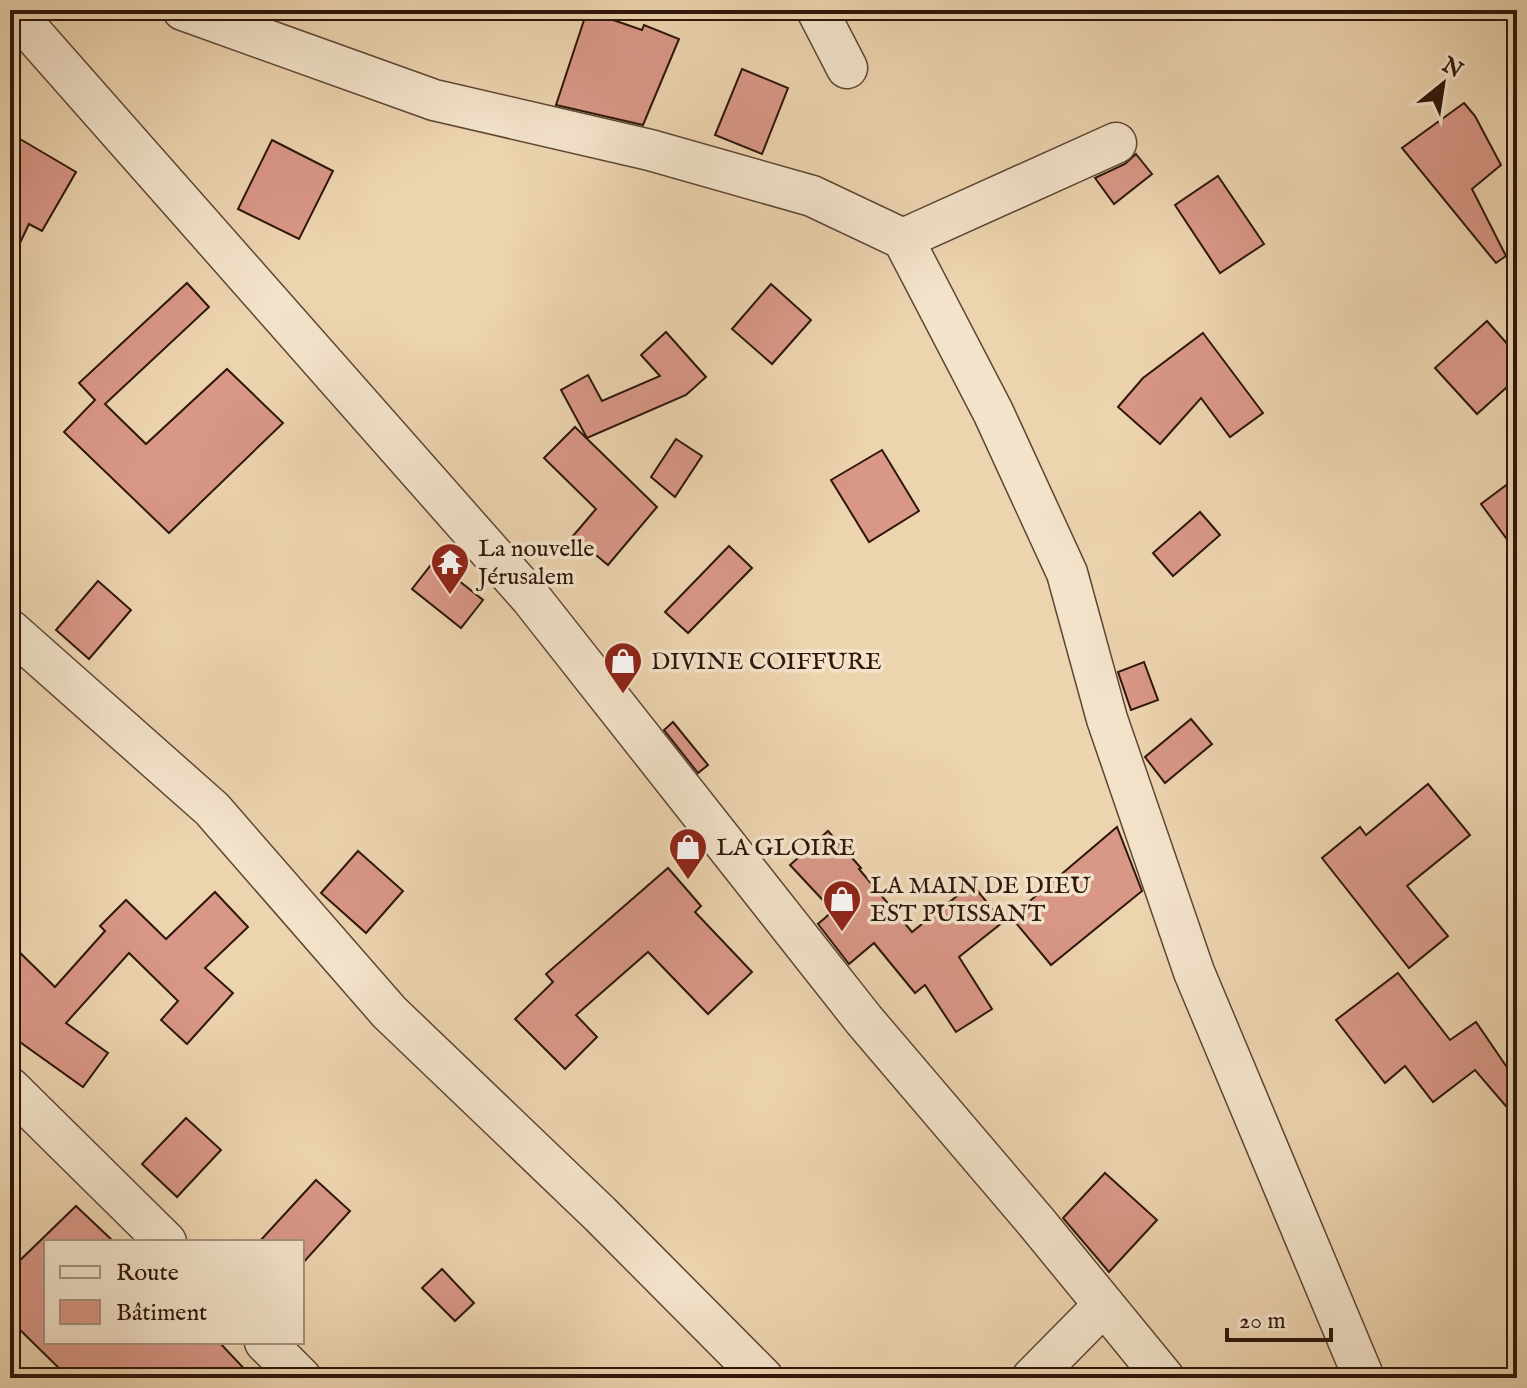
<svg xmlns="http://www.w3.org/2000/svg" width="1527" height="1388" font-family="'IM FELL English',serif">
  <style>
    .building { fill: #d99787; stroke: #2e160b; stroke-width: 2 }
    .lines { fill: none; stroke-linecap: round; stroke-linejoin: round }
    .minor-casing { stroke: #5e4634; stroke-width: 43 }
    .minor { stroke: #f3e3cb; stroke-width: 40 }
    .labels { text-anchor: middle; stroke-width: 7; stroke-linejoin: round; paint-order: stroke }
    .poi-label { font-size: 24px; fill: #2e160b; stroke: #f3e3cb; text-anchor: start }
  </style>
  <rect width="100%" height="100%" fill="#ecd4af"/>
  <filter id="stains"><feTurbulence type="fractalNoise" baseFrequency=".0025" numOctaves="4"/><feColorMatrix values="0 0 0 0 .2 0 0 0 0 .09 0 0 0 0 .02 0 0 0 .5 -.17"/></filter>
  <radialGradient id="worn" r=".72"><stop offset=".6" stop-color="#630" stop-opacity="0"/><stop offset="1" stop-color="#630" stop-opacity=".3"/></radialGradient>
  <g class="building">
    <path d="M587 11 642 30 644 25 679 39 643 125 556 105Z"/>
    <path d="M742 69 788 88 762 154 715 135Z"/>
    <path d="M1464 103 1475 116 1501 165 1472 189 1506 256 1496 263 1402 148Z"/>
    <path d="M20 139 76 172 42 231 29 224 10 264V156Z"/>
    <path d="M272 140 333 171 299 239 238 209Z"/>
    <path d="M1136 154 1152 174 1114 204 1095 178 1125 164Z"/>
    <path d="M1218 176 1264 244 1220 273 1175 205Z"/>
    <path d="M187 283 209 307 105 404 146 444 227 369 283 423 169 533 64 432 95 400 79 383Z"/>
    <path d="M771 284 811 320 772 364 732 329Z"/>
    <path d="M1487 321 1517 355V378L1477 414 1435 368Z"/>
    <path d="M666 332 706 377 686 395 587 438 561 390 588 375 602 401 660 376 641 355Z"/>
    <path d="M1203 333 1263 413 1230 437 1201 398 1160 444 1118 407 1143 378Z"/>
    <path d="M575 427 657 507 608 565 573 536 596 509 544 458Z"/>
    <path d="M676 439 702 456 675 497 651 477Z"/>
    <path d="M882 450 919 511 869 542 831 480Z"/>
    <path d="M1517 477V553L1481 504Z"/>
    <path d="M1200 512 1220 535 1173 576 1153 553Z"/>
    <path d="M729 546 752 568 688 633 665 612Z"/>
    <path d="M434 561 483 600 461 628 412 589Z"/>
    <path d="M98 581 131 610 89 659 56 630Z"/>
    <path d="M1144 662 1158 700 1131 710 1118 672Z"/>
    <path d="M1191 719 1212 744 1165 783 1145 757Z"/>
    <path d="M673 722 708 765 698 773 664 730Z"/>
    <path d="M1428 784 1470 835 1407 886 1448 936 1409 968 1322 858 1360 827 1366 835Z"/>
    <path d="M1117 827 1142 891 1051 965 1011 917Z"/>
    <path d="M828 831 861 868 859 869 912 932 972 884 1003 922 959 957 992 1009 956 1032 925 985 915 993 874 943 849 964 818 924 833 911 790 865Z"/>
    <path d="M358 851 403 891 366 933 321 893Z"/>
    <path d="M668 868 701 906 695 912 752 972 708 1014 648 952 576 1015 597 1037 565 1069 515 1019 553 982 546 974Z"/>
    <path d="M215 892 248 927 205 968 233 993 187 1044 161 1020 178 1001 129 953 66 1023 108 1053 83 1087 10 1035V943L55 987 105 931 100 926 126 900 166 939Z"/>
    <path d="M1398 973 1450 1040 1476 1022 1517 1082V1119L1475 1070 1433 1102 1405 1066 1385 1083 1336 1020Z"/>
    <path d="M186 1118 221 1150 177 1197 142 1164Z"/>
    <path d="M1105 1173 1157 1220 1109 1272 1063 1218Z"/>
    <path d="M316 1180 350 1211 302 1264V1242H259Z"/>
    <path d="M76 1206 114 1242H46V1342H219L253 1378H69L10 1320V1270Z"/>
    <path d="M442 1269 474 1303 455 1321 422 1288Z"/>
  </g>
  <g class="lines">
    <defs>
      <g id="minor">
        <path d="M12 10 531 598 864 1020 1037 1223 1164 1378"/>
        <path d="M183 10 434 100 650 150 812 196 903 239 993 412 1067 573 1107 719 1194 972 1364 1378"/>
        <path d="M817 10 847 68"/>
        <path d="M903 239 1116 143"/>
        <path d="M10 630 212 809 389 1012 600 1214 763 1378"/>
        <path d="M10 1088 166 1242"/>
        <path d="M265 1342 301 1378"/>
        <path d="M1032 1378 1104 1305"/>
      </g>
    </defs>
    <use href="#minor" class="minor-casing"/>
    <use href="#minor" class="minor"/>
  </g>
  <defs>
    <symbol id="temple-pin" viewBox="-11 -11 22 30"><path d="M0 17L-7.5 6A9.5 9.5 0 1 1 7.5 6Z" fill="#8f2418" stroke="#f3e3cb"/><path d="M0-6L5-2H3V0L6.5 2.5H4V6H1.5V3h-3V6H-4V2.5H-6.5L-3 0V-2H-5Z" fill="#fff"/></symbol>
    <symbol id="shop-pin" viewBox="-11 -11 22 30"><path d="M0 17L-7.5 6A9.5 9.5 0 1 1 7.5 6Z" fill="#8f2418" stroke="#f3e3cb"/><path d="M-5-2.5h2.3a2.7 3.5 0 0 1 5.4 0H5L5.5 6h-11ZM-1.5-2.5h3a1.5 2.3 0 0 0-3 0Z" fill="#fff"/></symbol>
  </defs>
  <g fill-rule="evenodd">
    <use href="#temple-pin" x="428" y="540" width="44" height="60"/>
    <use href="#shop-pin" x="601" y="639" width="44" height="60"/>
    <use href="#shop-pin" x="666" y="825" width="44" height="60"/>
    <use href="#shop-pin" x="820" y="877" width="44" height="60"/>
  </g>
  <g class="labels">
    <g class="poi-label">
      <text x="478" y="556">La nouvelle<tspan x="478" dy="28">Jérusalem</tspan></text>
      <text x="651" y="669">DIVINE COIFFURE</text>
      <text x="716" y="855">LA GLOIRE</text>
      <text x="870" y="893">LA MAIN DE DIEU<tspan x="870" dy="28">EST PUISSANT</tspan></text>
    </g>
  </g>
  <rect width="1527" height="1388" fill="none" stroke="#ecd4af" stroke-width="40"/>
  <rect x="12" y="12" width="1503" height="1364" fill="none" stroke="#2e160b" stroke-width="4"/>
  <rect x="20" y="20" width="1487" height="1348" fill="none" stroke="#2e160b" stroke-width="2"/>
  <rect x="44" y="1240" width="260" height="104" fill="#f3e3cb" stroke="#a4917e" stroke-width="2"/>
  <rect x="60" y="1266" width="40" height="12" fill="#f3e3cb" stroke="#a4917e" stroke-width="2"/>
  <text x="116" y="1280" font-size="24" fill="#2e160b">Route</text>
  <rect x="60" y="1300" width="40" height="24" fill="#d99787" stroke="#a4917e" stroke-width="2"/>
  <text x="116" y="1320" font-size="24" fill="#2e160b">Bâtiment</text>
  <g transform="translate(1443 84) rotate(30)" stroke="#f3e3cb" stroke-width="6" paint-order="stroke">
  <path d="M0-6L14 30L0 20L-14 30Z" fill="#2e160b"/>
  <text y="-12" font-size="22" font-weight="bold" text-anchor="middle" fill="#2e160b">N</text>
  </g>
  <path d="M1227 1328v12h104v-12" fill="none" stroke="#2e160b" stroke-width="4"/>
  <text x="1239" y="1328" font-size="24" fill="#2e160b" stroke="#f3e3cb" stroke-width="6" paint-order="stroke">20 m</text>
  <rect width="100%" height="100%" filter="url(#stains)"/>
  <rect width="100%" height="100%" fill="url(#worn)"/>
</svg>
